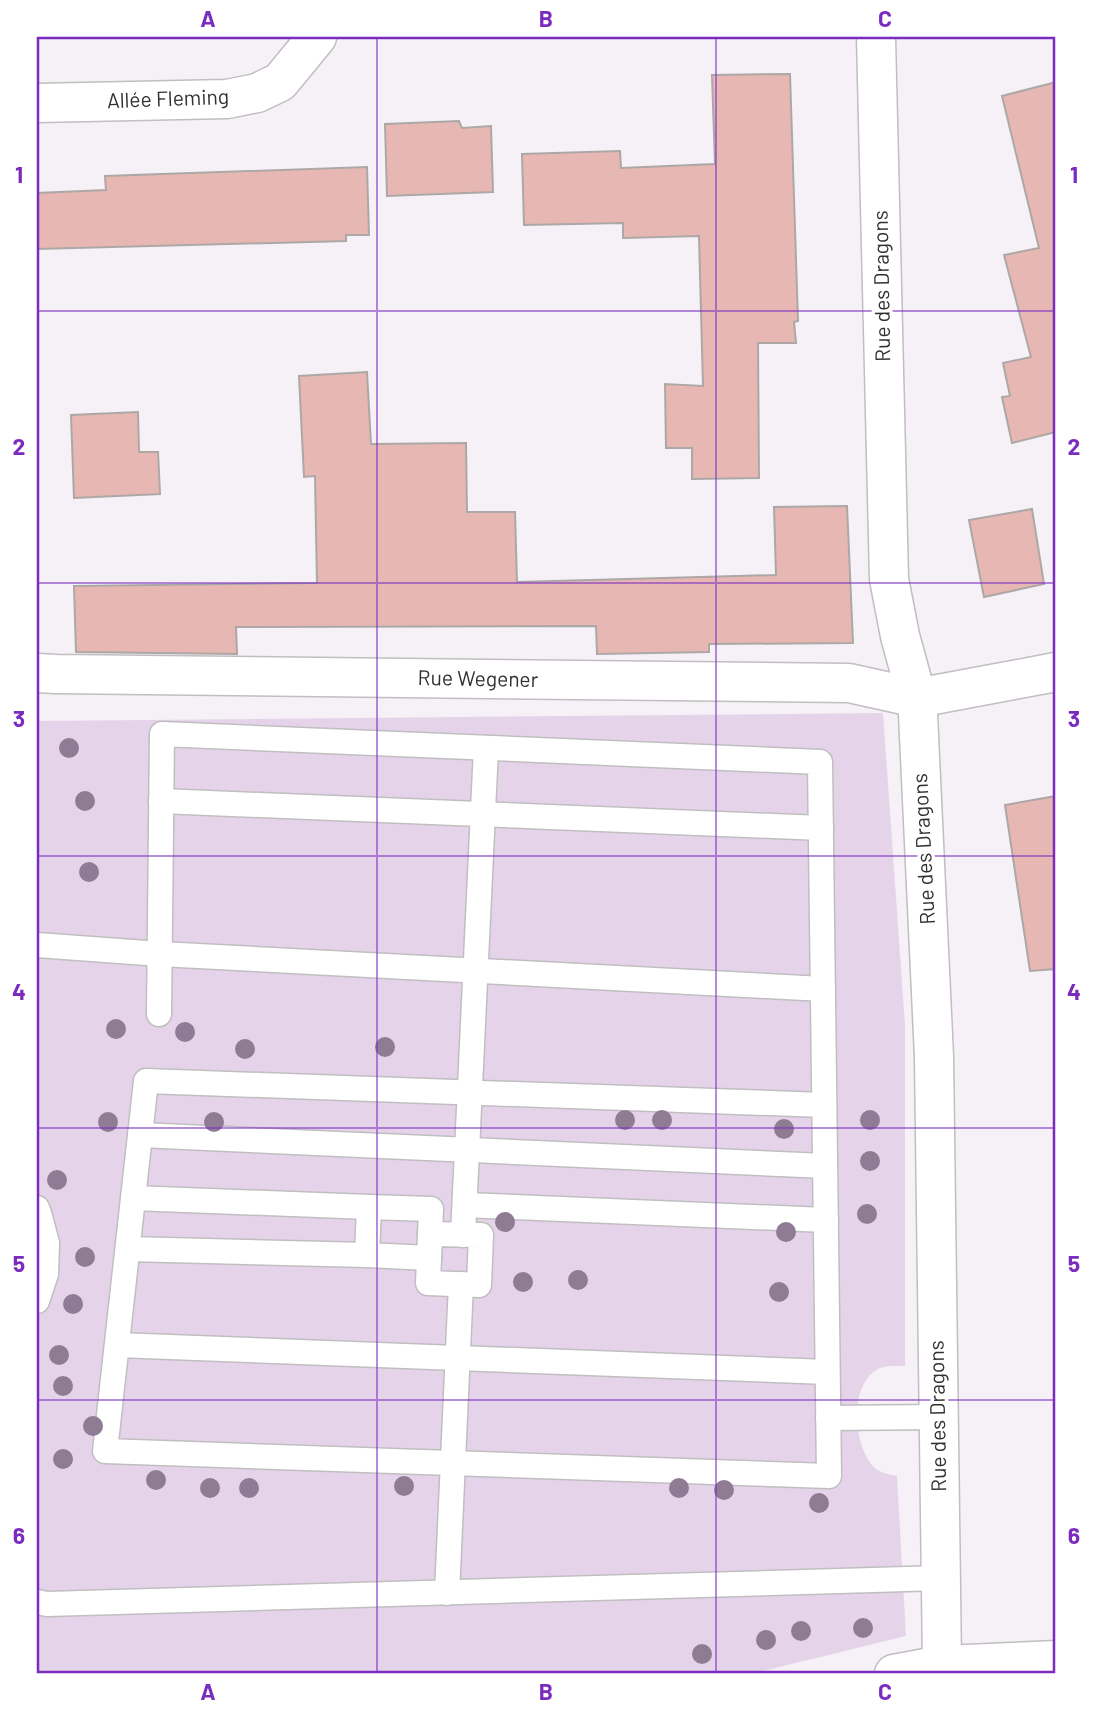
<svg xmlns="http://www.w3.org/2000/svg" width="1093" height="1711" font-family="Barlow,sans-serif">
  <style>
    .green { fill: #e5d4e9 }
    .building { fill: #e7b8b3; stroke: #ada7a6; stroke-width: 2 }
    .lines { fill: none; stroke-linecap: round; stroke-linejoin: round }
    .service-casing { stroke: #c1bec2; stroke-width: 27 }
    .minor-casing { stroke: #c1bec2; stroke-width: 41 }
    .tertiary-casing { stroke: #c1bec2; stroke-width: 41 }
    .service { stroke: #fff; stroke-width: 24 }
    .minor { stroke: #fff; stroke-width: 38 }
    .tertiary { stroke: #fff; stroke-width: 38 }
    .tree { fill: #907b95 }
    .grid { fill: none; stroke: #7b2cbf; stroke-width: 2; stroke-opacity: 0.55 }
    .labels { text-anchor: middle; stroke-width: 7; stroke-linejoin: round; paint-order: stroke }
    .street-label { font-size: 21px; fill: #323132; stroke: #fff }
    .neatline { fill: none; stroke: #7b2cbf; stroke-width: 2.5 }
    .grid-label { font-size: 23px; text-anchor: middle; font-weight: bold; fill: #7b2cbf }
  </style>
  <rect width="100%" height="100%" fill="#f5f1f6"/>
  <path class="green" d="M883 713 905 1025V1366C897 1366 885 1365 878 1369 849 1385 853 1443 872 1465 879 1473 887 1474 897 1476L906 1636 751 1674H37V721Z"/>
  <g class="building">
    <path d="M790 74 798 321 794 322 796 343H758L759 478 692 479V448H666L665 384 703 386 699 236 623 238V223L524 225 522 154 620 151 621 168 715 164 712 75Z"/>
    <path d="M1056 82V432L1012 443 1002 397 1010 396 1003 363 1031 357 1004 255 1039 248 1002 96Z"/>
    <path d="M459 121 462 128 491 126 493 192 387 196 385 124Z"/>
    <path d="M367 167 369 235H346V241L37 249V193L106 190 105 176Z"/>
    <path d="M367 372 371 444 466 443 467 512H515L517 582 776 575 774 507 847 506 853 643 709 644V652L597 654 596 626 236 627 237 654 76 652 74 586 317 583 315 476 304 477 299 376Z"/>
    <path d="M138 412 139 452H158L160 494 74 498 71 415Z"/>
    <path d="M1032 509 1044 584 984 597 969 520Z"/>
    <path d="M1056 796V969L1030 971 1005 805Z"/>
  </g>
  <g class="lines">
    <defs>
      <g id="service">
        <path d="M161 801 821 828"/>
        <path d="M37 945 160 954 823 989"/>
        <path d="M159 1014 162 734 820 762 829 1476 105 1451 146 1081 824 1105"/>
        <path d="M140 1135 825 1166"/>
        <path d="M133 1198 369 1207"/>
        <path d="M465 1205 826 1220"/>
        <path d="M37 1208 39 1213 47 1243 46 1274 37 1301"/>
        <path d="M430 1234 481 1235 479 1285 428 1283Z"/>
        <path d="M463 1235 486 748"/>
        <path d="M128 1249 367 1255"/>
        <path d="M429 1258 367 1255 369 1207 431 1209 430 1234"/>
        <path d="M117 1345 827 1372"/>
        <path d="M828 1418 938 1417"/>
        <path d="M447 1593 461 1284"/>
        <path d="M37 1602 47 1604 941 1578"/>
      </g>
      <g id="minor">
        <path d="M876 37 889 579 900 636 917 698 918 714 934 1057 942 1665"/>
        <path d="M37 103 227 99 257 93 280 82 317 37"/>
        <path d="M37 673 56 674 849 683 917 698 1056 672"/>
      </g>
      <path id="tertiary" d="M894 1674 942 1665 1056 1660"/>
    </defs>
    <use href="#service" class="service-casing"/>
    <use href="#minor" class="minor-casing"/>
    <use href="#tertiary" class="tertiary-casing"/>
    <use href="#service" class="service"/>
    <use href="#minor" class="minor"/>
    <use href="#tertiary" class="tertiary"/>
  </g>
  <g class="tree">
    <circle cx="69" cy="748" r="10"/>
    <circle cx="85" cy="801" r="10"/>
    <circle cx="89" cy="872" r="10"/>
    <circle cx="116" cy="1029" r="10"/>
    <circle cx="185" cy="1032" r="10"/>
    <circle cx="385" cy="1047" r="10"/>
    <circle cx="245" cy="1049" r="10"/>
    <circle cx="625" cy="1120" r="10"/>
    <circle cx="662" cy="1120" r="10"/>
    <circle cx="870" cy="1120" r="10"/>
    <circle cx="108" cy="1122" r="10"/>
    <circle cx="214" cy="1122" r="10"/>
    <circle cx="784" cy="1129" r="10"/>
    <circle cx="870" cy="1161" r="10"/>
    <circle cx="57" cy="1180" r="10"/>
    <circle cx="867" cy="1214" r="10"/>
    <circle cx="505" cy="1222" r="10"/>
    <circle cx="786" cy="1232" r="10"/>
    <circle cx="85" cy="1257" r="10"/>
    <circle cx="578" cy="1280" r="10"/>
    <circle cx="523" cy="1282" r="10"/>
    <circle cx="779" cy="1292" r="10"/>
    <circle cx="73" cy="1304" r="10"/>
    <circle cx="59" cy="1355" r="10"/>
    <circle cx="63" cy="1386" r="10"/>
    <circle cx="93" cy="1426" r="10"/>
    <circle cx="63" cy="1459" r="10"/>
    <circle cx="156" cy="1480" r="10"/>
    <circle cx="404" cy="1486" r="10"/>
    <circle cx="210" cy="1488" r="10"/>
    <circle cx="249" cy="1488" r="10"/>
    <circle cx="679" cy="1488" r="10"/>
    <circle cx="724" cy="1490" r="10"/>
    <circle cx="819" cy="1503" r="10"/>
    <circle cx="863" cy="1628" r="10"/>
    <circle cx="801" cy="1631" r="10"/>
    <circle cx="766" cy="1640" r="10"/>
    <circle cx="702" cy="1654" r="10"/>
  </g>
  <path class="grid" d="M377 37V1674M716 37V1674M37 311H1056M37 583H1056M37 856H1056M37 1128H1056M37 1400H1056"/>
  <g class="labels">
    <g class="street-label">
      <text transform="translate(168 99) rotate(-2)" y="7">Allée Fleming</text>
      <text transform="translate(882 286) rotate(-91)" y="7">Rue des Dragons</text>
      <text transform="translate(478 679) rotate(1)" y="7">Rue Wegener</text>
      <text transform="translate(924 849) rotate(-93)" y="7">Rue des Dragons</text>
      <text transform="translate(938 1416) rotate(-91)" y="7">Rue des Dragons</text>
    </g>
  </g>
  <rect width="1093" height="1711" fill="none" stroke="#ffffff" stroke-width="77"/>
  <rect x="38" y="38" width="1016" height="1634" class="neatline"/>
  <g class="grid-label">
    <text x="208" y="27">A</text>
    <text x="546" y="27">B</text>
    <text x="885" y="27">C</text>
    <text x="19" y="183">1</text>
    <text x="1074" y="183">1</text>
    <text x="19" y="455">2</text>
    <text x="1074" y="455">2</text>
    <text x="19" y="727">3</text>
    <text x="1074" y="727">3</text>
    <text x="19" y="1000">4</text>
    <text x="1074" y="1000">4</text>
    <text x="19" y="1272">5</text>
    <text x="1074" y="1272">5</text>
    <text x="19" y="1544">6</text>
    <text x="1074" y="1544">6</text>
    <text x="208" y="1700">A</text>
    <text x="546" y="1700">B</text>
    <text x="885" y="1700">C</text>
  </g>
</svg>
